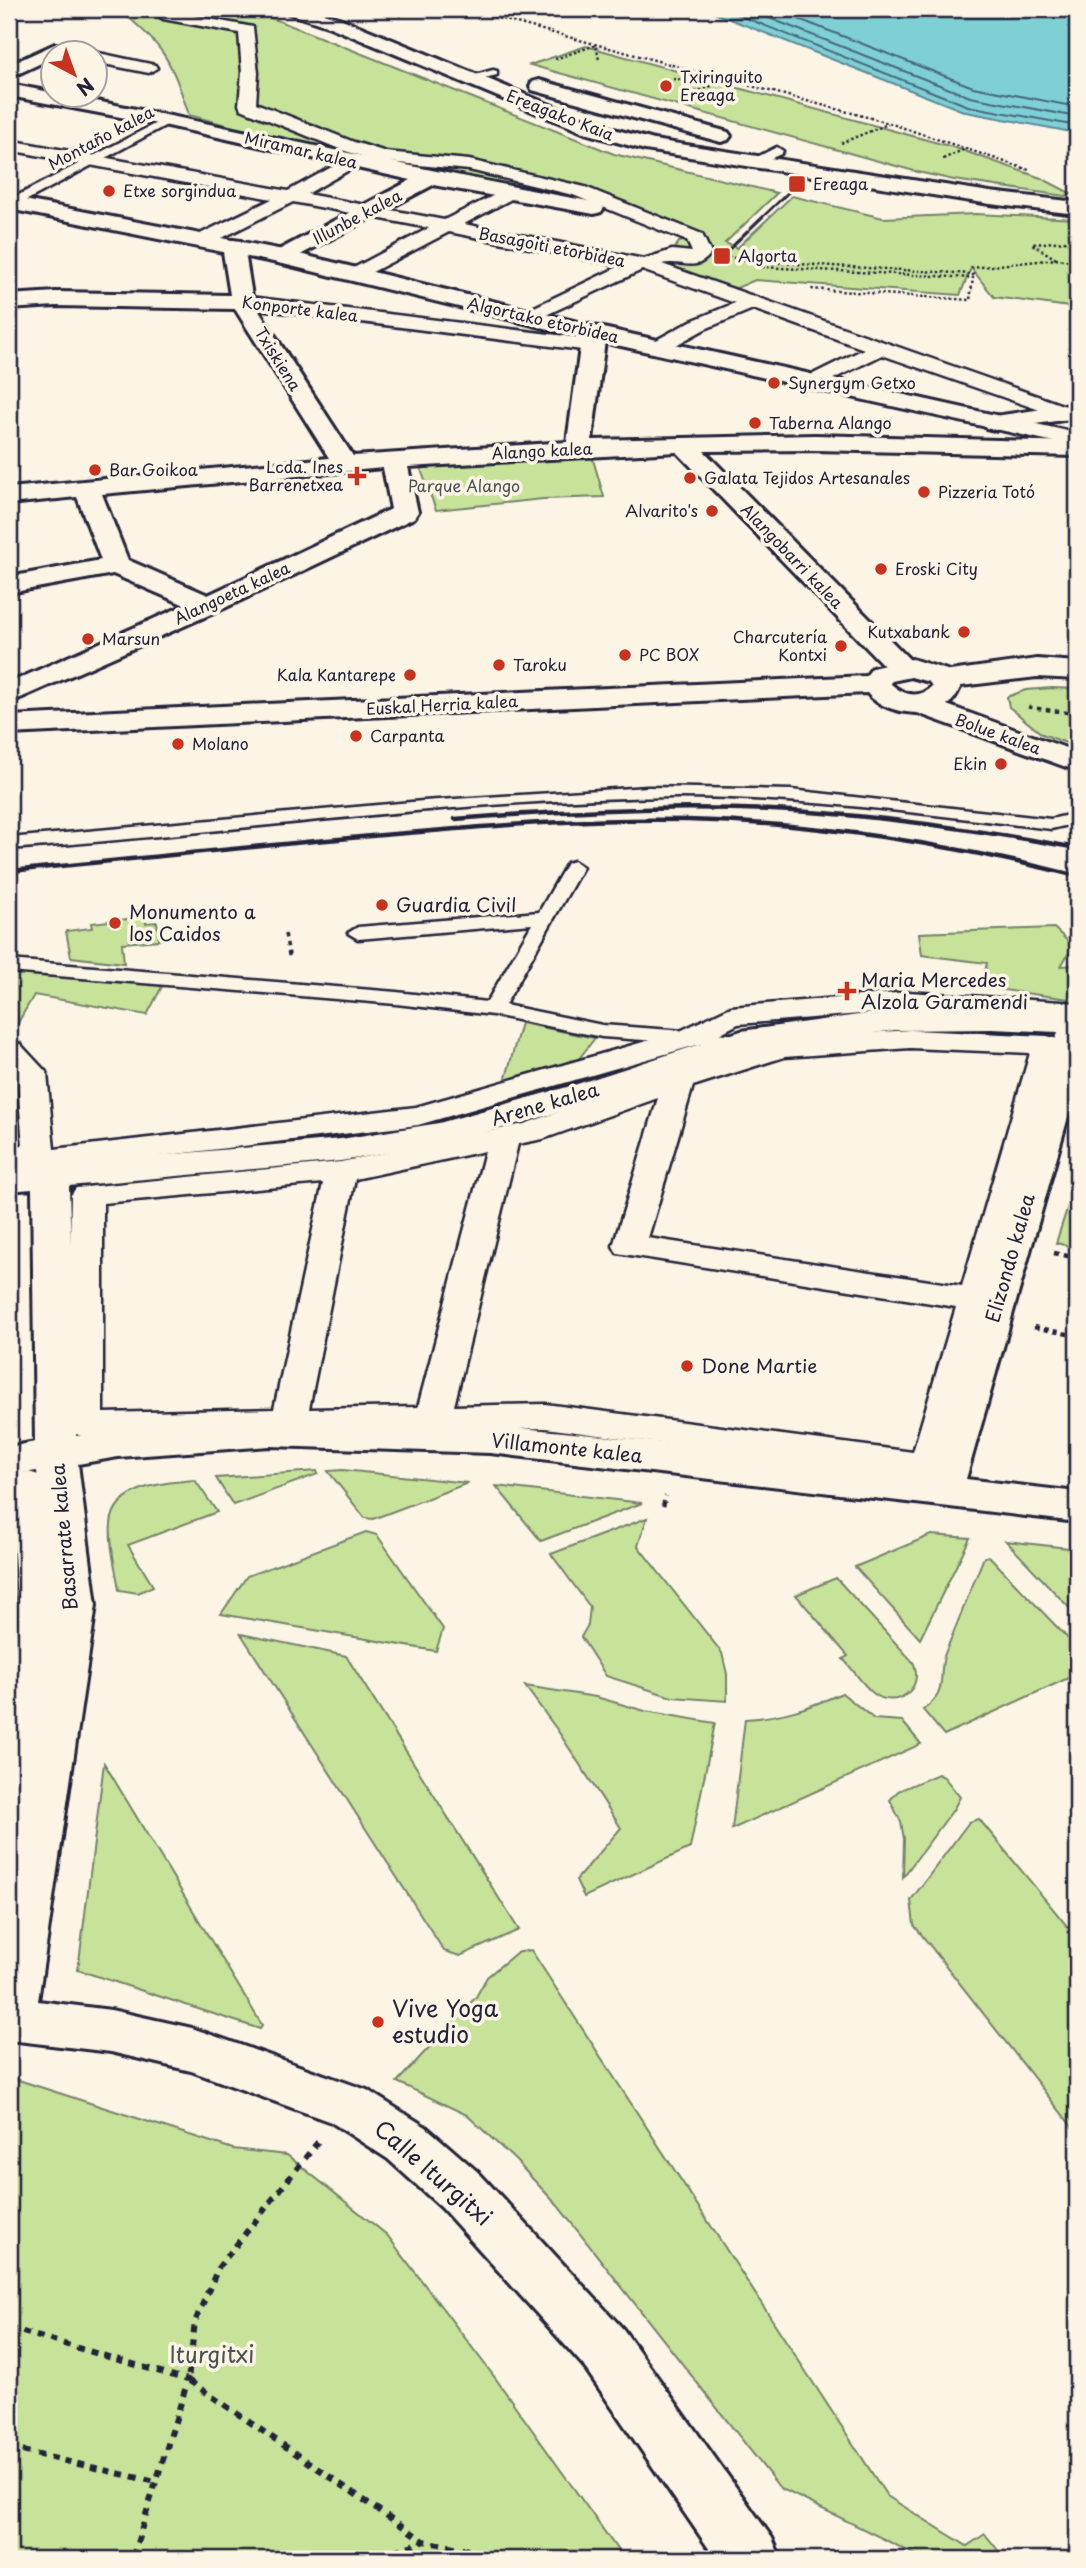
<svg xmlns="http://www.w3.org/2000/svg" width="1086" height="2568" font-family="'Playpen Sans',sans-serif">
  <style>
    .green { fill: #c7e39a; stroke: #74826a; stroke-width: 2 }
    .water { fill: #7fd0d5; stroke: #5a8a97; stroke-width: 2 }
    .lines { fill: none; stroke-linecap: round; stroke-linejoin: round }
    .shore { stroke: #476879; stroke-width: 2 }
    .service-casing { stroke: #22223b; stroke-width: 5 }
    .pedestrian-casing { stroke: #22223b; stroke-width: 5 }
    .minor-casing { stroke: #22223b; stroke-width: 6 }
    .tertiary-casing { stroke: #22223b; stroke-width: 6 }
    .path-far3 { stroke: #22223b; stroke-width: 2.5; stroke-dasharray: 2.5 2.5; stroke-linecap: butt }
    .path-far2 { stroke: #22223b; stroke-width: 3.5; stroke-dasharray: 4.5 4.5; stroke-linecap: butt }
    .path-far1 { stroke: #22223b; stroke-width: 4.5; stroke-dasharray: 5 5; stroke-linecap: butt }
    .path { stroke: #22223b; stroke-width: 6; stroke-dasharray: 7 7; stroke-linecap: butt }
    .service { fill: #fcf5e5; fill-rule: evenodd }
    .pedestrian { fill: #fcf5e5; fill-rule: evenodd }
    .minor { fill: #fcf5e5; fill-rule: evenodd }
    .tertiary { fill: #fcf5e5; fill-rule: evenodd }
    .rail-far1 { stroke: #22223b; stroke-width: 2.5 }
    .rail { stroke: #22223b; stroke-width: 4.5 }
    .poi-dot { fill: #c8321e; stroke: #fcf5e5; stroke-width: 2.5 }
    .labels { text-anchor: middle; stroke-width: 7; stroke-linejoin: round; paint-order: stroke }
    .far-poi-label { font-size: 16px; fill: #22223b; stroke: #fcf5e5; text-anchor: start }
    .far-street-label { font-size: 16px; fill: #22223b; stroke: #fcf5e5 }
    .far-park-label { font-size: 16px; fill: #4b5253; stroke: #fcf5e5 }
    .poi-label { font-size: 19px; fill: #22223b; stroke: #fcf5e5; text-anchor: start }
    .street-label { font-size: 19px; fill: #22223b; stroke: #fcf5e5 }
    .near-poi-label { font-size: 23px; fill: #22223b; stroke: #fcf5e5; text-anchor: start }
    .near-street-label { font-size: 23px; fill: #22223b; stroke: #fcf5e5 }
    .near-park-label { font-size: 23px; fill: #4b5253; stroke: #fcf5e5 }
  </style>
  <rect width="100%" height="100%" fill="#fcf5e5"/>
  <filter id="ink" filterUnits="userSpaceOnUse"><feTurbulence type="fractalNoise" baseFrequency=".0143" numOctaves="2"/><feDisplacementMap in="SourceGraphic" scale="14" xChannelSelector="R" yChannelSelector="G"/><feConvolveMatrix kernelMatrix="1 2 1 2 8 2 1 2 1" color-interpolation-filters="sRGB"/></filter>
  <g filter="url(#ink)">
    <g class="green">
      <path d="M118 9H249L614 154 777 193 725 243 737 248 792 196 883 218 976 214 1077 219V308L994 297 971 268 960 295 755 280 732 290 645 257 674 249 679 242 704 237 668 222 346 157 189 115C171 60 164 45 118 9Z"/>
      <path d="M586 46 956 148 1041 178 1072 194 1065 196 954 180 918 172 530 65Z"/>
      <path d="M592 456 604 497 543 499 436 510 420 467Z"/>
      <path d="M1052 688 1077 689V747L1042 734 1009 707 1007 697 1026 690Z"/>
      <path d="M145 917 146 923 157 922 159 940 122 943 124 963 71 957 66 931 92 928 91 923Z"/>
      <path d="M1054 928 1073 946 1061 966 1077 965V1000L981 987 987 963 922 955 919 933Z"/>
      <path d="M9 972 165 981 147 1015 34 995 12 1033 9 1029Z"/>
      <path d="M521 1023 595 1038 578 1060 504 1085Z"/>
      <path d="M1077 1178V1248L1056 1243Z"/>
      <path d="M343 1470 468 1483 373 1519 365 1518 328 1471Z"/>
      <path d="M317 1471 318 1474 233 1505 216 1478Z"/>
      <path d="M195 1480 217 1512 128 1545 153 1586 138 1593 119 1590C116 1569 109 1545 111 1524 114 1486 166 1482 195 1480Z"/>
      <path d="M496 1486 642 1503 541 1541Z"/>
      <path d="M9 1515 14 1528 20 1597 9 1599Z"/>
      <path d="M647 1518 638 1546 722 1653 727 1674V1701L672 1697 606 1676 581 1637 588 1625 590 1607 551 1554Z"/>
      <path d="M366 1532 377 1535 443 1629 436 1651 221 1614 247 1576Z"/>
      <path d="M931 1535 970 1538 920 1639 855 1567Z"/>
      <path d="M1006 1541 1077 1549V1616Z"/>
      <path d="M989 1556 1077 1648V1674L944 1735 923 1710C948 1692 938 1681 944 1656L984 1557Z"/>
      <path d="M836 1578 913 1662C926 1689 895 1711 873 1693 862 1684 853 1669 843 1659L848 1656 796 1595Z"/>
      <path d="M241 1634 346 1656 519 1930 460 1956 444 1951Z"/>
      <path d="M525 1686 596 1697 645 1711 715 1723 690 1848 584 1897 576 1880 621 1828 558 1731Z"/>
      <path d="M842 1693 874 1719 902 1721 921 1744 732 1829 745 1719C781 1717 809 1708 842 1693Z"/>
      <path d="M104 1763 262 2025 260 2029 78 1970Z"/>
      <path d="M938 1774 944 1777 960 1797 953 1810 903 1877 904 1839 901 1822 890 1800 898 1791Z"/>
      <path d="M979 1819 1077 1938V2133L914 1925 911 1900 969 1822Z"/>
      <path d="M531 1950 887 2496 967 2546 985 2534 1005 2559H924L780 2488 558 2206 516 2161 467 2115 397 2082 476 1997 487 1977 516 1953Z"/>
      <path d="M9 2077 233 2149 287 2155 387 2235 496 2379 624 2559H9Z"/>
    </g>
    <path class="water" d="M704 9H1077V133L966 112Z"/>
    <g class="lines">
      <g class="shore">
        <path d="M723 9 968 106 1077 126"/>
        <path d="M746 9 970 97 1077 117"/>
        <path d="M773 9 973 87 1077 107"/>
      </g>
      <defs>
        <g id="service">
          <path d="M493 70 497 71V75L467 82 461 79Z"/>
          <path d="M168 117 174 120 172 122 16 206H9V200Z"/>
          <path d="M777 147 783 151 781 154 753 166 747 162Z"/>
          <path d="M648 787 791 790 1051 819 1077 813V823L1051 829C927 814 803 797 678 797 454 799 231 833 9 849V838L423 801Z"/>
          <path d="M574 861 583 867 505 1005 602 1025 741 1035 748 1037 751 1041 748 1045 741 1047 602 1037 493 1015 396 1004 9 972V960L396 992 487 1002 532 924 358 939 348 933 358 927 539 912 567 863Z"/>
        </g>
        <g id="pedestrian">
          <path d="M149 9H167L172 12 253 27 258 73 256 103 354 142 386 152 469 160 585 187 702 234 711 253C696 274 683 259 662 264L1077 410V423L882 355 819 386H805L802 382 805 378 864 349 753 309 705 329 665 351H651L648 347 651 343 691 321 735 303 642 270 529 323 522 321 519 317 522 313 620 266 449 232 355 281 345 275 348 271 429 228 293 202 210 244H196L194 240 196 236 272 199 9 150V140L288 191 350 157 356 158 359 162 356 166 307 194 444 220 511 187 520 192 517 196 464 224 644 259 672 250 692 252 687 241 573 195 469 170 378 161 342 150 241 109 239 105 242 73 239 33 163 19Z"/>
          <path d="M93 52H94L155 65 157 68 149 73 94 62Z"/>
          <path d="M242 296 590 339 597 341 600 345 597 349 590 351 235 306 232 302 235 298Z"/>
          <path d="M908 992 1077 1003V1021L908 1010 738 1024 700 1044 418 1125 9 1174V1147L23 1145 17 1075 9 1067V1041L20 1044 47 1073 54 1149 416 1107 678 1032 731 1007Z"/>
          <path d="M910 1030 1047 1036 1058 1039 1062 1045 945 1466 940 1475 927 1478 545 1428 85 1437 73 1433 67 1425 71 1195 76 1188 341 1162 524 1124 668 1074 781 1039ZM910 1048 1030 1053 962 1286 648 1238 693 1086 784 1057ZM658 1098 613 1246 617 1253 956 1307 913 1452 545 1404 454 1406 518 1144 543 1139ZM485 1151 418 1407 309 1409 355 1179ZM323 1183 274 1409 103 1413V1203Z"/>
          <path d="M29 1472 42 1476 47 1485 56 1616 41 1776 30 1847 24 1859 9 1863V1703L18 1616 9 1474Z"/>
        </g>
        <g id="minor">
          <path d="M285 9H311L342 19 599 125 654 140 990 192 1077 202V214L990 204 645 150 585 133 330 27 288 13Z"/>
          <path d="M55 44 62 46V52H52V58L9 78V65Z"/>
          <path d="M539 80 728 132 731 136 728 140 721 142 532 90 530 86 532 82Z"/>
          <path d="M9 84C201 120 399 166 594 202L601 204 604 208 601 212 594 214 433 185 283 264 275 262 272 257 275 252 411 180 168 126 9 96Z"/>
          <path d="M233 240 241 241 244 246 253 302 353 456 567 442 582 333 586 328H602L606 333 592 440 815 435 1077 442V456L815 450 704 451 912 662 916 668 912 674 902 677 892 674 677 452 408 467 418 512 414 518 218 611 9 703V683L185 605 113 574 9 593V577L101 560 77 497 9 504V488L329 458 235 309 56 306 9 309V295L56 292 230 295 222 246 225 241ZM383 468 391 509 208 595 128 560 102 494Z"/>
          <path d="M1077 404V418L995 430 986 428 983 423 986 418 995 416Z"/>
          <path d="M919 695 1077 752V771L909 710 904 704 909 698Z"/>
          <path d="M992 1009 1077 1013V1085L966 1479 1077 1492V1522L490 1453 270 1446 118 1457 78 1464 96 1605 38 2001 111 2010 192 2028 367 2090 426 2127 480 2174 623 2329 772 2538 781 2559H716L583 2365 442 2208 388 2159 331 2122 191 2071 111 2052 9 2040V1872L52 1605 37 1471 9 1475V1447L35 1442 32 1189 9 1191V1169L341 1139 439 1123 574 1085 741 1031 895 1010ZM992 1029 1058 1032 926 1475C650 1443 352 1391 76 1436L69 1186 341 1161 455 1141 600 1101 747 1050 895 1030Z"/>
        </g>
        <g id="tertiary">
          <path d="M9 197 283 250 594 326 1077 433V447L594 340 283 264 9 209Z"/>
          <path d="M912 659 950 671 1037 659 1077 662V679L1037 677 961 686C958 691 956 697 952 701 932 721 884 714 867 693L9 734V716L866 676 872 668ZM911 677 929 682 932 686C919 700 903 695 890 683L892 681Z"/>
        </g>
      </defs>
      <use href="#service" class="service-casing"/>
      <use href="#pedestrian" class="pedestrian-casing"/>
      <use href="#minor" class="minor-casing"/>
      <use href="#tertiary" class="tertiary-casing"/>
      <g class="path-far3">
        <path d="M464 9 889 123 1029 170"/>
        <path d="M399 16 421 9"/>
        <path d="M555 59 596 45 599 60"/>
        <path d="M673 79 718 82"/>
        <path d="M686 96 724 81"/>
        <path d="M841 143 888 124"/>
        <path d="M943 159 967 148"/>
        <path d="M728 257 763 263"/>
        <path d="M1056 259 1032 244 1077 240"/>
        <path d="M763 262 973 274V278"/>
        <path d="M762 267 973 278 970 300 810 289"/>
        <path d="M971 268 1057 259 1077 262"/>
      </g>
      <g class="path-far2">
        <path d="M1028 707 1077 714"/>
        <path d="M285 934 290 960"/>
      </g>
      <g class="path-far1">
        <path d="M1054 1253 1077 1258"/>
        <path d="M1034 1327 1077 1336"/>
        <path d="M663 1506 666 1496"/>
      </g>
      <g class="path">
        <path d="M318 2142 218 2268 195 2322 188 2380 424 2541 515 2559"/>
        <path d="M9 2328 188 2380 132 2559"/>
        <path d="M9 2448 156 2482"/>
        <path d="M368 2559 423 2542"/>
      </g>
      <use href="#service" class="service"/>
      <use href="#pedestrian" class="pedestrian"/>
      <use href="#minor" class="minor"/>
      <use href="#tertiary" class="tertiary"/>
      <path class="rail-far1" d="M722 256 797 184"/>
      <g class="rail">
        <path d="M455 819C585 809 716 803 846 815 924 822 1000 834 1077 848"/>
        <path d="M9 871C142 858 274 844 407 833 500 825 594 818 687 820 820 823 949 844 1077 876"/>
      </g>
    </g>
  </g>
  <g class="poi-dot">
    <circle cx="666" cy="86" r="7"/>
    <rect x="788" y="175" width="18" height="18" rx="3.5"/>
    <circle cx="109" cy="191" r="7"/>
    <rect x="713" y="247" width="18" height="18" rx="3.5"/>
    <circle cx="774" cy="383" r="7"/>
    <circle cx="755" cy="423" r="7"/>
    <circle cx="95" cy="470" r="7"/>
    <path d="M353.5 465.5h7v7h7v7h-7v7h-7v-7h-7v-7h7z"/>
    <circle cx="690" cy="478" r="7"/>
    <circle cx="924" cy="492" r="7"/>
    <circle cx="712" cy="511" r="7"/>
    <circle cx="881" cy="569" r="7"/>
    <circle cx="964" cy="632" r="7"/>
    <circle cx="88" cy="639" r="7"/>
    <circle cx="841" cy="646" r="7"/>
    <circle cx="625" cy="655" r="7"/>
    <circle cx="499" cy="665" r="7"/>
    <circle cx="410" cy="675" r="7"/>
    <circle cx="356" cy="736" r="7"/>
    <circle cx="178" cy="744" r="7"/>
    <circle cx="1001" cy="764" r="7"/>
    <circle cx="382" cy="905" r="7"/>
    <circle cx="115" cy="923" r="7"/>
    <path d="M843.5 980.5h7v7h7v7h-7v7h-7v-7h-7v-7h7z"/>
    <circle cx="687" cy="1366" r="7"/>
    <circle cx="378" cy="2022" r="7"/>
  </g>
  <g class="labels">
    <g class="far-poi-label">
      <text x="680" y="83">Txiringuito<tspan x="680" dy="18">Ereaga</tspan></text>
      <text x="813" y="190">Ereaga</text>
      <text x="123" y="197">Etxe sorgindua</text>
      <text x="738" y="262">Algorta</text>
      <text x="788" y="389">Synergym Getxo</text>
      <text x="769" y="429">Taberna Alango</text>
      <text x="343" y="473" text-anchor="end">Lcda. Ines<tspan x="343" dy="18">Barrenetxea</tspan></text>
      <text x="109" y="476">Bar Goikoa</text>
      <text x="704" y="484">Galata Tejidos Artesanales</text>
      <text x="938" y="498">Pizzeria Totó</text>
      <text x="698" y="517" text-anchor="end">Alvarito's</text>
      <text x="895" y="575">Eroski City</text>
      <text x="950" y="638" text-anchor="end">Kutxabank</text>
      <text x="827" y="643" text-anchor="end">Charcutería<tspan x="827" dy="18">Kontxi</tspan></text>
      <text x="102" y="645">Marsun</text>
      <text x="639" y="661">PC BOX</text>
      <text x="513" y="671">Taroku</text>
      <text x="396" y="681" text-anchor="end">Kala Kantarepe</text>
      <text x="370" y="742">Carpanta</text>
      <text x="192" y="750">Molano</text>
      <text x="987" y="770" text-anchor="end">Ekin</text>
    </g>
    <g class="far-street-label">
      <text transform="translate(560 115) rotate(21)" y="6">Ereagako Kaia</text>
      <text transform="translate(101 138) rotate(-28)" y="6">Montaño kalea</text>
      <text transform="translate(301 150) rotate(13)" y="6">Miramar kalea</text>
      <text transform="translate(357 217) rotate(-28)" y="6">Illunbe kalea</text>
      <text transform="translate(552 247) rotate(11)" y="6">Basagoiti etorbidea</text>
      <text transform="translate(300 309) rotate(7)" y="6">Konporte kalea</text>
      <text transform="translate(543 320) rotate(13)" y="6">Algortako etorbidea</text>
      <text transform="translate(278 359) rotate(58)" y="6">Txiskiena</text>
      <text transform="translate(542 451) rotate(-3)" y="6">Alango kalea</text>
      <text transform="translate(792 556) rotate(46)" y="6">Alangobarri kalea</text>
      <text transform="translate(232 593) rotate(-25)" y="6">Alangoeta kalea</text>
      <text transform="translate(442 705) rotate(-3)" y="6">Euskal Herria kalea</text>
      <text transform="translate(998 734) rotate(20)" y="6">Bolue kalea</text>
    </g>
    <g class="far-park-label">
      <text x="464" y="492">Parque Alango</text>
    </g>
    <g class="poi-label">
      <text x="396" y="912">Guardia Civil</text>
      <text x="129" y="919">Monumento a<tspan x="129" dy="22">los Caidos</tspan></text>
      <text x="861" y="987">Maria Mercedes<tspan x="861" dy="22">Alzola Garamendi</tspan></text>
      <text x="701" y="1373">Done Martie</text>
    </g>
    <g class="street-label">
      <text transform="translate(545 1104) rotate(-16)" y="7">Arene kalea</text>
      <text transform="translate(1010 1258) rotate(-74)" y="7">Elizondo kalea</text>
      <text transform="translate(567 1448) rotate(6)" y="7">Villamonte kalea</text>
      <text transform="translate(64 1537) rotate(-95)" y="7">Basarrate kalea</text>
    </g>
    <g class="near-poi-label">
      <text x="392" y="2017">Vive Yoga<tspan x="392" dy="26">estudio</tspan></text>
    </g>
    <g class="near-street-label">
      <text transform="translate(433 2173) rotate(41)" y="8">Calle Iturgitxi</text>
    </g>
    <g class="near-park-label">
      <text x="212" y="2363">Iturgitxi</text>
    </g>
  </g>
  <rect width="1086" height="2568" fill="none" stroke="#fcf5e5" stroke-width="35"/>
  <rect x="18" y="18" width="1051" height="2533" fill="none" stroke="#22223b" stroke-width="2.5" filter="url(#ink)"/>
  <g transform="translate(74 74) rotate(139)"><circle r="33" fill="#fcf5e5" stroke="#a5a1a1" stroke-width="2"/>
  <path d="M0-5L12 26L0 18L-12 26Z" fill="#c8321e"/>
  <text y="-10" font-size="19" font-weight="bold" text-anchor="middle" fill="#22223b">N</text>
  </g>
</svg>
